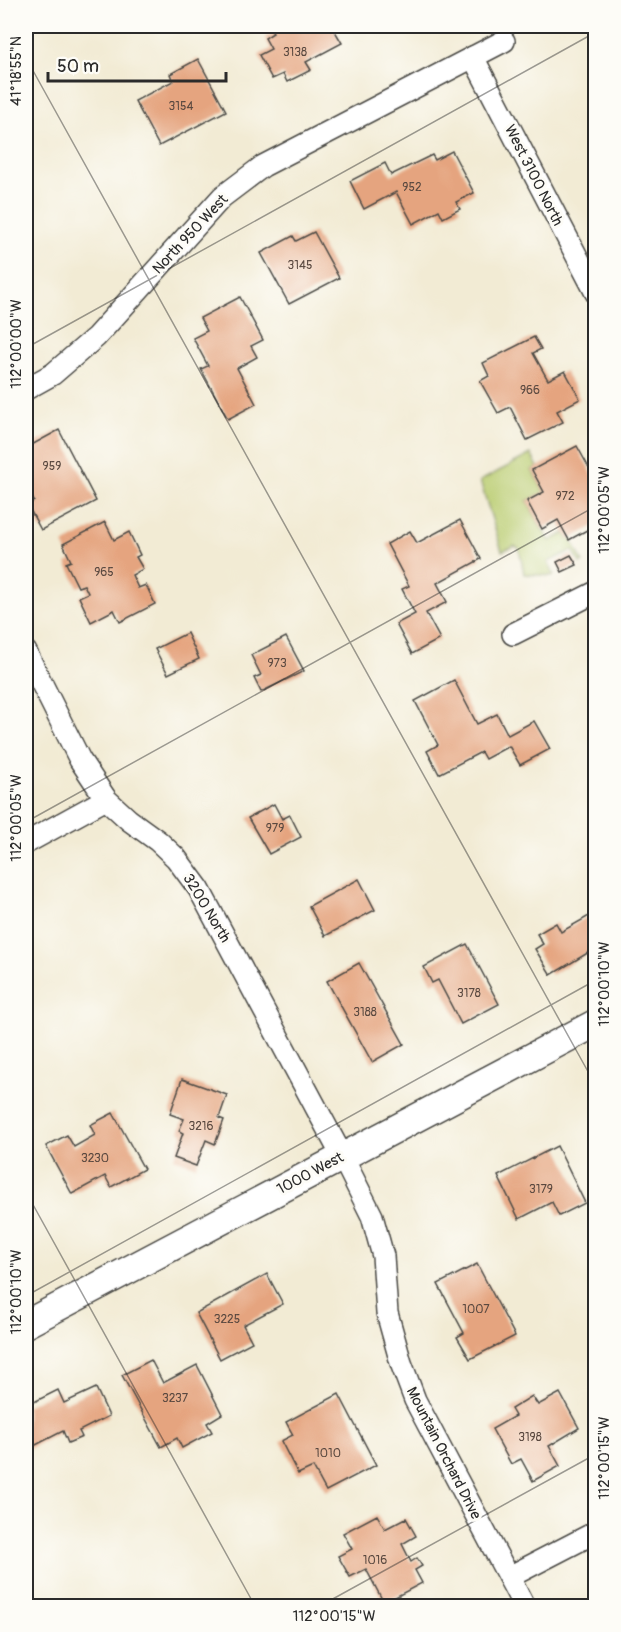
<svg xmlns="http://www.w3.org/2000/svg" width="621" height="1632" font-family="Pangolin,sans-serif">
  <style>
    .green { fill: #b9cc6f; stroke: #727c4d; stroke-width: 1.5 }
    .building { fill: #e5a47f }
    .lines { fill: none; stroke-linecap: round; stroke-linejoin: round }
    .minor-casing { stroke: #494844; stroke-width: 24 }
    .tertiary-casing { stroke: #494844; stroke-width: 30 }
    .minor { stroke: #fff; stroke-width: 21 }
    .tertiary { stroke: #fff; stroke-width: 27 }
    .ticks { fill: none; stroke: #2b2b2b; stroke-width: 1.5; stroke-opacity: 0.45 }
    .labels { text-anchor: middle; stroke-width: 6; stroke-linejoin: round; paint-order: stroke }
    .number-label { font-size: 12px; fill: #5a4940 }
    .street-label { font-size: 15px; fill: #2b2b2b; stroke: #fdfcf7 }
    .neatline { fill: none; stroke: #2b2b2b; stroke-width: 2 }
    .ticks-label { font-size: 15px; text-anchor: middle; fill: #2b2b2b }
  </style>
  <rect width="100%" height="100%" fill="#fdfcf7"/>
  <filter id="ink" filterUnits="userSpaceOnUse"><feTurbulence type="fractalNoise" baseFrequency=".0167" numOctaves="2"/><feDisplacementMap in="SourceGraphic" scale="12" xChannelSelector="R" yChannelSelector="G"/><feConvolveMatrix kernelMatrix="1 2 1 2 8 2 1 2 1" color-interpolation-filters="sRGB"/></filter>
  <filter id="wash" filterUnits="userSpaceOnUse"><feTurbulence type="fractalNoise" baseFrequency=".008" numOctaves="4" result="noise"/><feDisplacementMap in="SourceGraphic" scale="24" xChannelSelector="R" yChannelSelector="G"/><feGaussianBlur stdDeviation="1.35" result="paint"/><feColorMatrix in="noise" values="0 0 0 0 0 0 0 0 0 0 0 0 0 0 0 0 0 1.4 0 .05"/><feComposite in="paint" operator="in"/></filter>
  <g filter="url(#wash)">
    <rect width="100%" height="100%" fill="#f2ebd4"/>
    <path class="green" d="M531 454 538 467 532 470 544 492 527 501 542 529 550 541 565 533 568 539 571 538 583 562 580 563 573 550 548 562 554 575 552 576 524 574 519 548 514 546 502 551 480 481Z"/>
    <g id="blocks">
      <g class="building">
        <path d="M271 26H332L342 43 306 62 311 70 287 82 283 74 272 79 259 55 271 49 265 38 273 33 269 27Z"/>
        <path d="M198 59 226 111 159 146 135 101 173 81 170 74Z"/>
        <path d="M452 151 474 193 456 202 460 209 443 218 439 210 413 224 396 192 364 209 350 181 385 163 391 175 432 155 435 160Z"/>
        <path d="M314 232 339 278 289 304 261 253 293 236 296 241Z"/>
        <path d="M240 297 263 340 251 346 257 357 237 368 256 404 228 419 201 369 208 366 193 338 207 331 200 318Z"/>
        <path d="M534 337 541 349 533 353 548 380 565 371 580 399 557 411 563 422 527 440 510 407 498 413 480 381 489 376 483 363Z"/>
        <path d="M59 430 96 501 41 530 27 504 34 501 26 484V448Z"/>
        <path d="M577 446 593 475 596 473V525L569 540 558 520 542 529 527 501 544 492 532 470Z"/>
        <path d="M460 520 481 559 437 583 447 602 426 613 440 639 412 654 396 624 415 614 402 589 409 586 387 544 410 531 417 543Z"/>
        <path d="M105 522 114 540 129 532 140 555 136 557 143 569 132 575 138 588 146 585 155 604 120 622 114 610 91 622 79 597 88 593 84 585 78 587 66 563 71 561 63 544Z"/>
        <path d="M571 555 577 565 562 572 557 562Z"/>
        <path d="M187 633 199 659 168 674 155 649Z"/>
        <path d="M286 637 304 671 261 692 254 678 261 675 251 655Z"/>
        <path d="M454 680 477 724 497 714 508 735 534 721 550 749 520 765 509 746 485 759 481 752 439 774 427 751 438 745 415 701Z"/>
        <path d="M274 804 282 819 290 815 301 837 269 854 248 818Z"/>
        <path d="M359 879 375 910 325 936 309 906Z"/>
        <path d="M596 912V948L551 975 535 949 543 944 537 934 556 923 561 932Z"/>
        <path d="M467 944 499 1004 461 1024 438 980 432 983 424 967Z"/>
        <path d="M359 963 404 1044 372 1062 327 981Z"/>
        <path d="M182 1079 227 1095 219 1118 224 1120 215 1144 206 1140 196 1166 174 1158 183 1133 179 1131 184 1119 170 1114Z"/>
        <path d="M113 1113 144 1169 111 1187 105 1176 72 1194 46 1146 67 1135 74 1147 95 1135 90 1125Z"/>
        <path d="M557 1146 585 1203 559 1216 552 1202 519 1219 498 1176Z"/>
        <path d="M477 1264 515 1336 470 1359 457 1337 464 1333 438 1284Z"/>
        <path d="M267 1274 283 1304 243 1325 252 1342 220 1359 196 1313Z"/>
        <path d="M151 1360 163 1383 197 1365 222 1414 207 1423 212 1432 182 1448 177 1438 161 1447 122 1375Z"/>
        <path d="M96 1388 109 1416 79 1431 82 1437 68 1443 63 1431 26 1450V1406L58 1390 64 1403Z"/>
        <path d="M560 1393 579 1428 549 1446 560 1466 533 1481 521 1459 511 1464 492 1429 515 1416 511 1409 532 1396 538 1405Z"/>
        <path d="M339 1394 376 1465 326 1491 313 1467 298 1474 281 1441 293 1435 286 1422Z"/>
        <path d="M377 1515 385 1529 406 1518 416 1536 402 1544 411 1562 417 1558 422 1566 415 1570 422 1583 384 1603 366 1569 350 1577 338 1556 352 1549 343 1533Z"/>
      </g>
    </g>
  </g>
  <g filter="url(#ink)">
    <use href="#blocks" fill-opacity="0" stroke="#494844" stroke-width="1.5"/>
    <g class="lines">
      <defs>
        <g id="minor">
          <path d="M473 57 596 293"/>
          <path d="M26 389 53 374 96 337 222 197 263 166 504 41"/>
          <path d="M513 634 596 592"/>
          <path d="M26 652 80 760 106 799 129 820 158 841 176 858 199 889 342 1156 372 1216 383 1256 387 1313 401 1363 415 1400 524 1606"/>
          <path d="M26 843 106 799"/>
          <path d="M509 1577 596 1532"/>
        </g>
        <path id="tertiary" d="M26 1324 596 1023"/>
      </defs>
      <use href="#minor" class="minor-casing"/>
      <use href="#tertiary" class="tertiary-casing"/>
      <use href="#minor" class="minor"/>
      <use href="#tertiary" class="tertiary"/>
    </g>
  </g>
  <path class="ticks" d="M26 58 596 1086M26 348 596 32M26 822 596 506M26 1192 255 1606M26 1296 596 980M320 1606 596 1454"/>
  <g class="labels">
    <g class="number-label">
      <text x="295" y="56">3138</text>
      <text x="181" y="110">3154</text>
      <text x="412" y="191">952</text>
      <text x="300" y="269">3145</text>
      <text x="530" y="394">966</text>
      <text x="52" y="470">959</text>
      <text x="565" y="500">972</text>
      <text x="104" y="576">965</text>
      <text x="277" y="667">973</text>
      <text x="275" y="832">979</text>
      <text x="469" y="997">3178</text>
      <text x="365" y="1016">3188</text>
      <text x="201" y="1130">3216</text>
      <text x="95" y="1162">3230</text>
      <text x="541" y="1193">3179</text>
      <text x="476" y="1313">1007</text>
      <text x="227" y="1323">3225</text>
      <text x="175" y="1402">3237</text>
      <text x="530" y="1441">3198</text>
      <text x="328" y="1457">1010</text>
      <text x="375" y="1564">1016</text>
    </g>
    <g class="street-label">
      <text transform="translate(534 175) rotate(63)" y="5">West 3100 North</text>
      <text transform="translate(190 234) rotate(-47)" y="5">North 950 West</text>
      <text transform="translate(207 908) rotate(59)" y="5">3200 North</text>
      <text transform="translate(310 1173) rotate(-28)" y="5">1000 West</text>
      <text transform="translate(444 1453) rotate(63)" y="5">Mountain Orchard Drive</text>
    </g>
  </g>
  <rect width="621" height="1632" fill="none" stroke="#fdfcf7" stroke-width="66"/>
  <path d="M48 72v9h178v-9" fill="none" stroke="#2b2b2b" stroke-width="3"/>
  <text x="57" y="72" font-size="18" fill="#2b2b2b" stroke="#fdfcf7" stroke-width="4.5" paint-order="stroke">50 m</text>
  <rect x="33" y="33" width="555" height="1566" class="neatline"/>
  <g class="ticks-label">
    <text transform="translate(16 71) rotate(-90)" y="5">41°18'55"N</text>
    <text transform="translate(16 344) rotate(-90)" y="5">112°00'00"W</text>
    <text transform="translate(604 510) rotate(-90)" y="5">112°00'05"W</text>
    <text transform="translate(16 818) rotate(-90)" y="5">112°00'05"W</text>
    <text transform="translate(604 984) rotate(-90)" y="5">112°00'10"W</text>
    <text transform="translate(16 1292) rotate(-90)" y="5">112°00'10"W</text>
    <text transform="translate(604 1458) rotate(-90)" y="5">112°00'15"W</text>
    <text x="334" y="1621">112°00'15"W</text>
  </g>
</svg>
